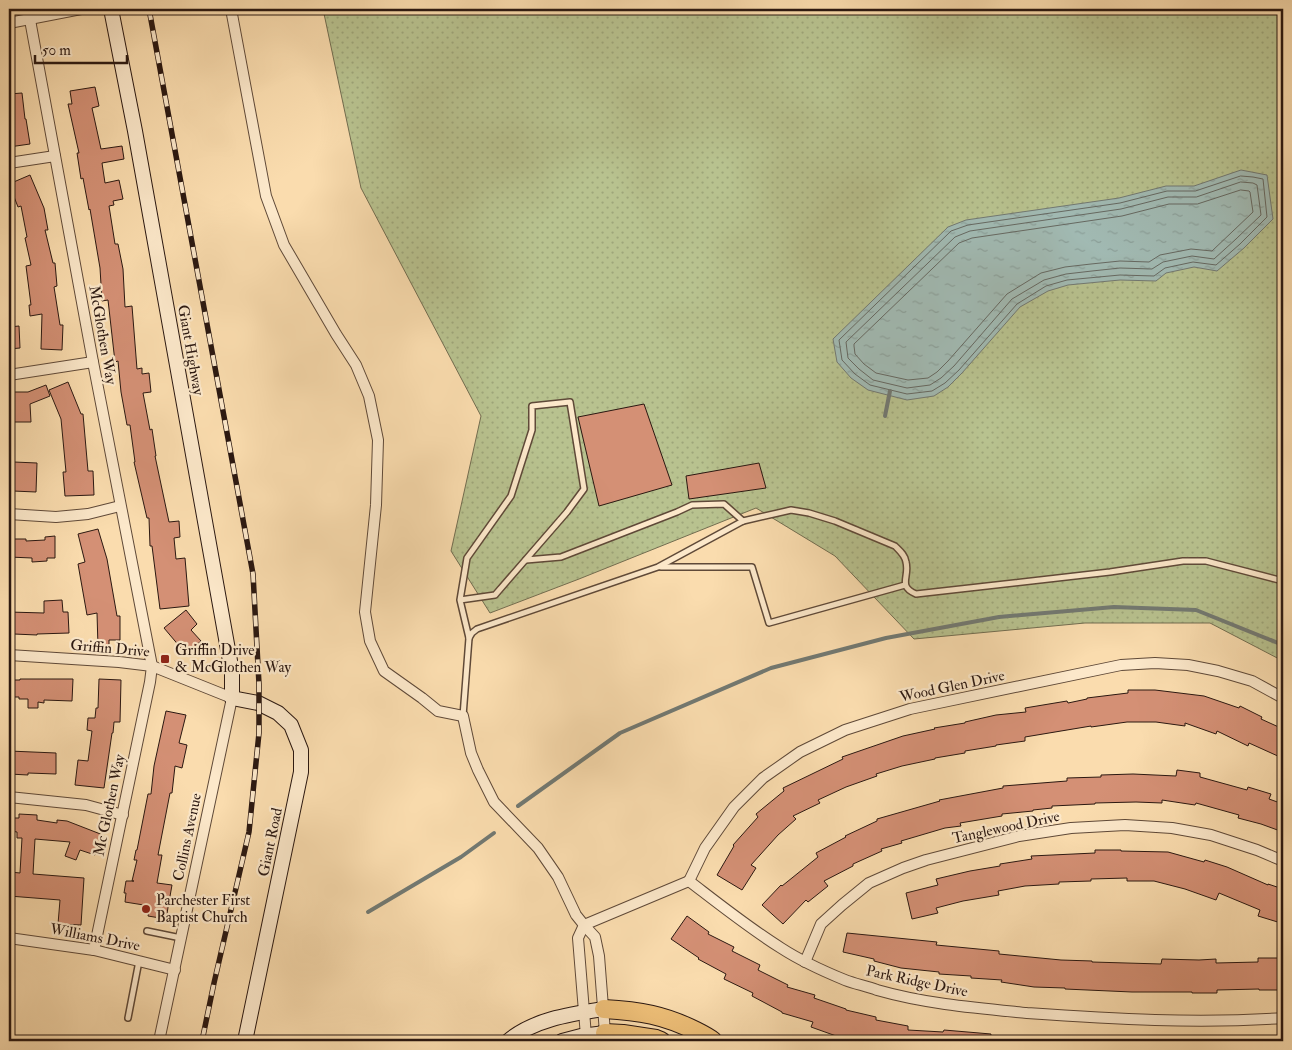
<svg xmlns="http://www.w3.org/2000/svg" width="1292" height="1050" font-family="'IM FELL Double Pica',serif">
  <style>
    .grass { fill: url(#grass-dots); stroke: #726d50 }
    .water { fill: url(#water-ripples); stroke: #727972 }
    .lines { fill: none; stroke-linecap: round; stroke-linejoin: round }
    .shore { stroke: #666962; stroke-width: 1 }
    .stream { stroke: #727972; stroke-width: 4 }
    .building { fill: #d49075; stroke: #2b1811 }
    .lane-casing { stroke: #5f4938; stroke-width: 8 }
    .street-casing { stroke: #5f4938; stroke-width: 12 }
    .secondary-casing { stroke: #2b1811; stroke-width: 16 }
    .highway-casing { stroke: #2b1811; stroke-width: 20 }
    .lane { stroke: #fce8ca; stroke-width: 5 }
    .street { stroke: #fce8ca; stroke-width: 10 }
    .secondary { stroke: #fce8ca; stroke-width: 14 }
    .highway { stroke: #edbe77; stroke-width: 18 }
    .rail-casing { stroke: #2b1811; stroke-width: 5.5 }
    .rail { stroke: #fce8ca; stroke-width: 4; stroke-dasharray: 11; stroke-linecap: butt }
    .poi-dot { fill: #8f2418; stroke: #fce8ca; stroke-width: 2 }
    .labels { text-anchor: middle; stroke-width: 4.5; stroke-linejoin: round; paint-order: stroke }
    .street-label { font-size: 15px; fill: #2b1811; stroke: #fce8ca }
    .poi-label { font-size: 15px; fill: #2b1811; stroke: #fce8ca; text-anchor: start }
  </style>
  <defs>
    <pattern id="grass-dots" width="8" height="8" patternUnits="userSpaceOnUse" patternTransform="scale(1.25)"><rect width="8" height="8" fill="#b8c28f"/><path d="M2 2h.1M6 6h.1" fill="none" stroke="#9ea67a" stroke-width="1.8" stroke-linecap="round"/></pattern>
    <pattern id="water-ripples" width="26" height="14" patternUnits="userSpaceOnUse" patternTransform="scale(1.25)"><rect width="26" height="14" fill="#a1bab3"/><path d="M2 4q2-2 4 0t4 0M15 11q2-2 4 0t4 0" fill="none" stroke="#8b9f99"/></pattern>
  </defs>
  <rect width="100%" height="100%" fill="#fadcae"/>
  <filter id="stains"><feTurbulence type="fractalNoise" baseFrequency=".004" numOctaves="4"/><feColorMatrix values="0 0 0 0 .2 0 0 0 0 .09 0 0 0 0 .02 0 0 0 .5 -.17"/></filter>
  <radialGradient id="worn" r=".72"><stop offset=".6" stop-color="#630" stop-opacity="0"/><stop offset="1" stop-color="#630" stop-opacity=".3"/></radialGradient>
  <path class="grass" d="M323 9H1283V661L1210 623H1085L914 639 835 556 756 508 579 579 490 613 451 551 481 416 361 188Z"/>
  <path class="water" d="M1241 170 1267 175 1273 219 1244 248 1217 271 1194 267 1166 273 1156 281 1120 280 1068 285 1048 291 1020 307 962 373 948 387 934 396 907 400 868 390 851 378 837 362 833 339 948 227 966 220 1119 198 1166 186H1194Z"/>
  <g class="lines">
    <g class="shore">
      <path d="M1241 176 1253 177 1263 179 1267 217 1240 244 1216 265 1193 262 1165 268 1154 276 1120 275 1067 280 1046 286 1017 304 959 370 945 383 932 391 907 394 870 385 855 374 842 360 839 340 951 231 968 225 1120 203 1167 191H1195Z"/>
      <path d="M1241 182 1253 183 1257 185 1261 215 1236 239 1214 259 1192 256 1163 262 1152 269 1120 268 1092 271 1066 274 1044 280 1012 299 954 366 941 378 930 385 907 388 873 380 859 369 848 358 846 342 955 237 970 231 1121 209 1168 197H1196Z"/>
      <path d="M1241 190 1249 191 1250 192 1253 212 1212 251 1191 249 1160 255 1149 262 1120 261 1091 264 1065 267 1041 273 1007 294 948 361 937 372 928 378 908 380 876 373 864 364 855 354 854 346V344L959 243 972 238 1122 216 1169 204H1197Z"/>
    </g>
    <g class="stream">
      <path d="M885 416 890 391"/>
      <path d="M518 806 620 733 771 668 886 638 999 617 1114 607 1196 610 1283 645"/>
      <path d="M368 912 461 857 494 833"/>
    </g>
  </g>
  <g class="building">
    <path d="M95 87 99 106 92 108 101 149 122 146 124 159 102 163 105 183 119 180 123 199 113 201 114 205 109 206 115 244H118L123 269 125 307 132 306 137 369 142 368V374L149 373 151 392 143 393 150 430 152 429 156 456H155L169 522 179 521 180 537 174 538 176 559 185 558 189 606 160 609 152 546H150L149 518H147L134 462H135L130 425H127L121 392 118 361 115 362 108 300 102 301 100 268 90 209 89 210 83 178 81 179 77 153H79L68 104H72L70 91Z"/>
    <path d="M22 93 25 119H26L30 144 9 147V94Z"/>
    <path d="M30 175 44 208 48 230H45L53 263H55L57 286 54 287 60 325H63L62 350 41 349 42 314 30 316 29 305H31L26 266 31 265 25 238 27 237 21 206 18 207 9 184Z"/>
    <path d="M19 326 20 348 9 349V327Z"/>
    <path d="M68 382 81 414H83L88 471H93L94 495 65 496 63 472H66L61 419 49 390Z"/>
    <path d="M46 385 50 396 30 404 31 422H14V412H9V392H28Z"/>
    <path d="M644 404 672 485 599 506 578 417Z"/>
    <path d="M14 462 37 463 36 492 13 491Z"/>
    <path d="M759 463 766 488 689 499 686 476Z"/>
    <path d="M98 529 107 559 117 616H120V640H109V647H98L97 613 87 615 78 564 85 562 78 534Z"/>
    <path d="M55 536V558H47V561L32 562V558L9 557V539H26V541L45 540V537Z"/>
    <path d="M62 600 63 612H68L69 633 37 634V635L14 634V630H9V612L44 613V601Z"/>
    <path d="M186 610 197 624 191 630 201 641 186 654 164 628Z"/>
    <path d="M20 679H73L72 701 44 700V703L38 702V708H28V699H19V697H9V680H20Z"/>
    <path d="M99 679 121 680 120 722H114L113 733H112L104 788 75 785 78 760 88 761 92 731 87 730 88 718H95L96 708H98Z"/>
    <path d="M1128 690H1155L1204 696 1239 708 1240 706 1262 717 1261 719 1283 729V749L1280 757 1249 743 1248 746 1217 731 1216 734 1185 723V726L1156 722H1127L1091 727V726L1025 737V741L996 745V746L965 751V753L935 758V759L902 766 876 774 877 776 846 787 818 800 820 803 793 816 796 819 778 835 751 865 756 868 742 890 717 875 734 846 733 845 758 817 756 814 784 791 783 788 843 759 842 757 903 736 935 729 934 728 965 723V722L996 715 1026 712 1025 708 1067 701 1068 703 1087 699V698L1128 693Z"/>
    <path d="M166 711 186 715 179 743 187 745 182 768 175 766 172 793H170L158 855H162L157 883 172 885 166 919 148 916 150 906 125 902 126 893H124L126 881H134H132L137 860H134L136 850H137L148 794H151L154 766Z"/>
    <path d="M9 751 56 753V774L28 773V775L9 774Z"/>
    <path d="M1177 770 1200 773V777L1247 790 1248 787 1271 794 1269 799 1283 804V832L1261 824 1238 818 1239 815 1196 803 1195 805 1162 800V803L1136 802 1095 803V804L1052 806V808L1033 810V811L1002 814V816L960 823 961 826 945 828 901 841 902 843 881 849 882 851 853 864V866L824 881 828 886 808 902 806 900 783 924 762 905 781 885 782 886 818 857 816 853 846 837 845 836 877 821V819L940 801 939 800 1003 788V786L1067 781V778L1101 777V775L1133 774 1176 776Z"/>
    <path d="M19 814 37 815V820L57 823V820L67 821 103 835 95 855 80 850 76 860 65 856 70 842 35 839 33 874 84 878 81 925 58 924 60 900 9 896 10 872 20 873 22 838H17V832L11 831V818H19Z"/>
    <path d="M1095 850H1121V851L1168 852 1204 862 1205 860 1227 867 1268 885V884L1283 889V915L1281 923 1258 916 1260 910 1219 893 1216 900 1185 889 1154 881H1127V878L1091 879V881L1059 882V884L1025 886 998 891 999 895 963 901 936 908 938 913 912 919 906 893 938 885 936 879 970 871 1000 866V864L1032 859 1031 856 1095 853Z"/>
    <path d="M687 916 709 932 708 934 734 947 732 951 760 965 758 970 788 985 787 987 815 995 814 998 846 1009V1010L876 1017V1020L908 1026V1030L943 1032 944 1030 991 1034 990 1041H859L839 1037 811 1027 813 1022 782 1013V1012L752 996 753 993 724 979 726 974 698 959 699 958 671 939Z"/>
    <path d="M847 933 937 942 936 945 999 951V954L1061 960 1092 961V962L1161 964 1162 959 1199 960 1216 959V963L1258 962V958H1282L1283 990H1259V989L1217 990V993H1192V992H1132L1065 989V988L1034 987 1001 982 1002 980 971 978V976L939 974V972L901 968 874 961V959L843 952Z"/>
  </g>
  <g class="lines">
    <defs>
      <g id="lane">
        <path d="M526 560 561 557 677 512 692 505 724 504 743 521"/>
        <path d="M661 567H752L769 623 905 585"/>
        <path d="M460 600 495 595 567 512 584 489 570 402 532 406V430L511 496 467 558 460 600 469 638"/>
        <path d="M463 716 469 638 472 633 477 629 658 567 743 521 791 510 809 513 835 521 895 546C900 551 905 555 906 562 910 577 897 586 916 594L1110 572 1183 561H1206L1283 581"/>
        <path d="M147 931 181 938"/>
        <path d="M128 1018 139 961"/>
      </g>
      <g id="street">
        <path d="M28 9 93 362 152 666 150 682 94 950"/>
        <path d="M231 9 266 196 284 245 336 334 356 365 369 396 378 440 376 505 365 612 370 641 384 671 422 698 438 711 463 716 471 753 478 770 494 802 538 848 558 877 576 915 584 925 595 937 599 956 605 1033"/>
        <path d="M9 23 81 9"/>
        <path d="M9 163 55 156"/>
        <path d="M9 375 93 362"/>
        <path d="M9 514 56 517 88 514 120 506"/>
        <path d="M9 655 119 662 152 666 232 698 159 1041"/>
        <path d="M9 797 86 805 123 815"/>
        <path d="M689 881 705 848 734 807 763 778 800 752 845 730 910 709 1121 665 1155 663 1188 665 1218 671 1252 681 1283 698"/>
        <path d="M689 881C719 904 749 928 781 948 801 961 823 971 845 980 855 984 867 986 877 990 926 1004 976 1008 1027 1013 1112 1019 1198 1024 1283 1018"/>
        <path d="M584 925 689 881"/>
        <path d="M584 925 578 938 586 1036"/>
        <path d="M9 938 94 950 175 970"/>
        <path d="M805 962 821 924 842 905 869 883 903 868 926 860 1019 836 1071 828 1125 825 1172 828 1211 835 1257 850 1283 861"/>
      </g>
      <g id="secondary">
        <path d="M111 9 135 131 232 672V698"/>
        <path d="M232 698 258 703 278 713 291 725 301 750V772L245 1041"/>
        <path d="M508 1041C534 1019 572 1014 604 1009"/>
        <path d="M562 1041 581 1036 605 1033"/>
      </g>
      <g id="highway">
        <path d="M604 1009C640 1011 664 1015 696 1031 702 1034 708 1037 713 1041"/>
        <path d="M605 1033 623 1034 656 1039 661 1041"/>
      </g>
    </defs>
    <use href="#lane" class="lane-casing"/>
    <use href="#street" class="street-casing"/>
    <use href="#secondary" class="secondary-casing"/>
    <use href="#highway" class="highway-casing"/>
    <use href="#lane" class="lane"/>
    <use href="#street" class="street"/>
    <use href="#secondary" class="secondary"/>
    <use href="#highway" class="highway"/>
    <defs>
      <path id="rail" d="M149 9 253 574 259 684V733L249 832 214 983 202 1041"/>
    </defs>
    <use href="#rail" class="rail-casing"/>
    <use href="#rail" class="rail"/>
  </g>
  <g class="poi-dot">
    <rect x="160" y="654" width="10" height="10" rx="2.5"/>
    <circle cx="146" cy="909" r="5"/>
  </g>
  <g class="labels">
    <g class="street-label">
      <text transform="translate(103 335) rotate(80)" y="5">McGlothen Way</text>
      <text transform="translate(191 350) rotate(80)" y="5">Giant Highway</text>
      <text transform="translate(110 648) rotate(5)" y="5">Griffin Drive</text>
      <text transform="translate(952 686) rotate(-12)" y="5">Wood Glen Drive</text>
      <text transform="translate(109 805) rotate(-78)" y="5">Mc Glothen Way</text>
      <text transform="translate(1006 827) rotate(-12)" y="5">Tanglewood Drive</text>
      <text transform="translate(187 837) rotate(-78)" y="5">Collins Avenue</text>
      <text transform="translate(270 842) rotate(-78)" y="5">Giant Road</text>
      <text transform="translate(95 937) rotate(11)" y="5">Williams Drive</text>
      <text transform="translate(917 981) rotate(12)" y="5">Park Ridge Drive</text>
    </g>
    <g class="poi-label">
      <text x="175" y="655">Griffin Drive<tspan x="175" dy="17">&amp; McGlothen Way</tspan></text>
      <text x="156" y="905">Parchester First<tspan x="156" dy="17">Baptist Church</tspan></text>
    </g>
  </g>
  <rect width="1292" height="1050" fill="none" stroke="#fadcae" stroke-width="30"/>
  <rect x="10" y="10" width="1272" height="1030" fill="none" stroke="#2b1811" stroke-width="2.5"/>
  <rect x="15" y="15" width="1262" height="1020" fill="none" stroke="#2b1811"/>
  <path d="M35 55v8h92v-8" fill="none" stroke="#2b1811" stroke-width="2.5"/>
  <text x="42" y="55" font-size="15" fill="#2b1811" stroke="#fce8ca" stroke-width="4" paint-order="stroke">50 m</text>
  <rect width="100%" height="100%" filter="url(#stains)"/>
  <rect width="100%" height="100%" fill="url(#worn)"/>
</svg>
